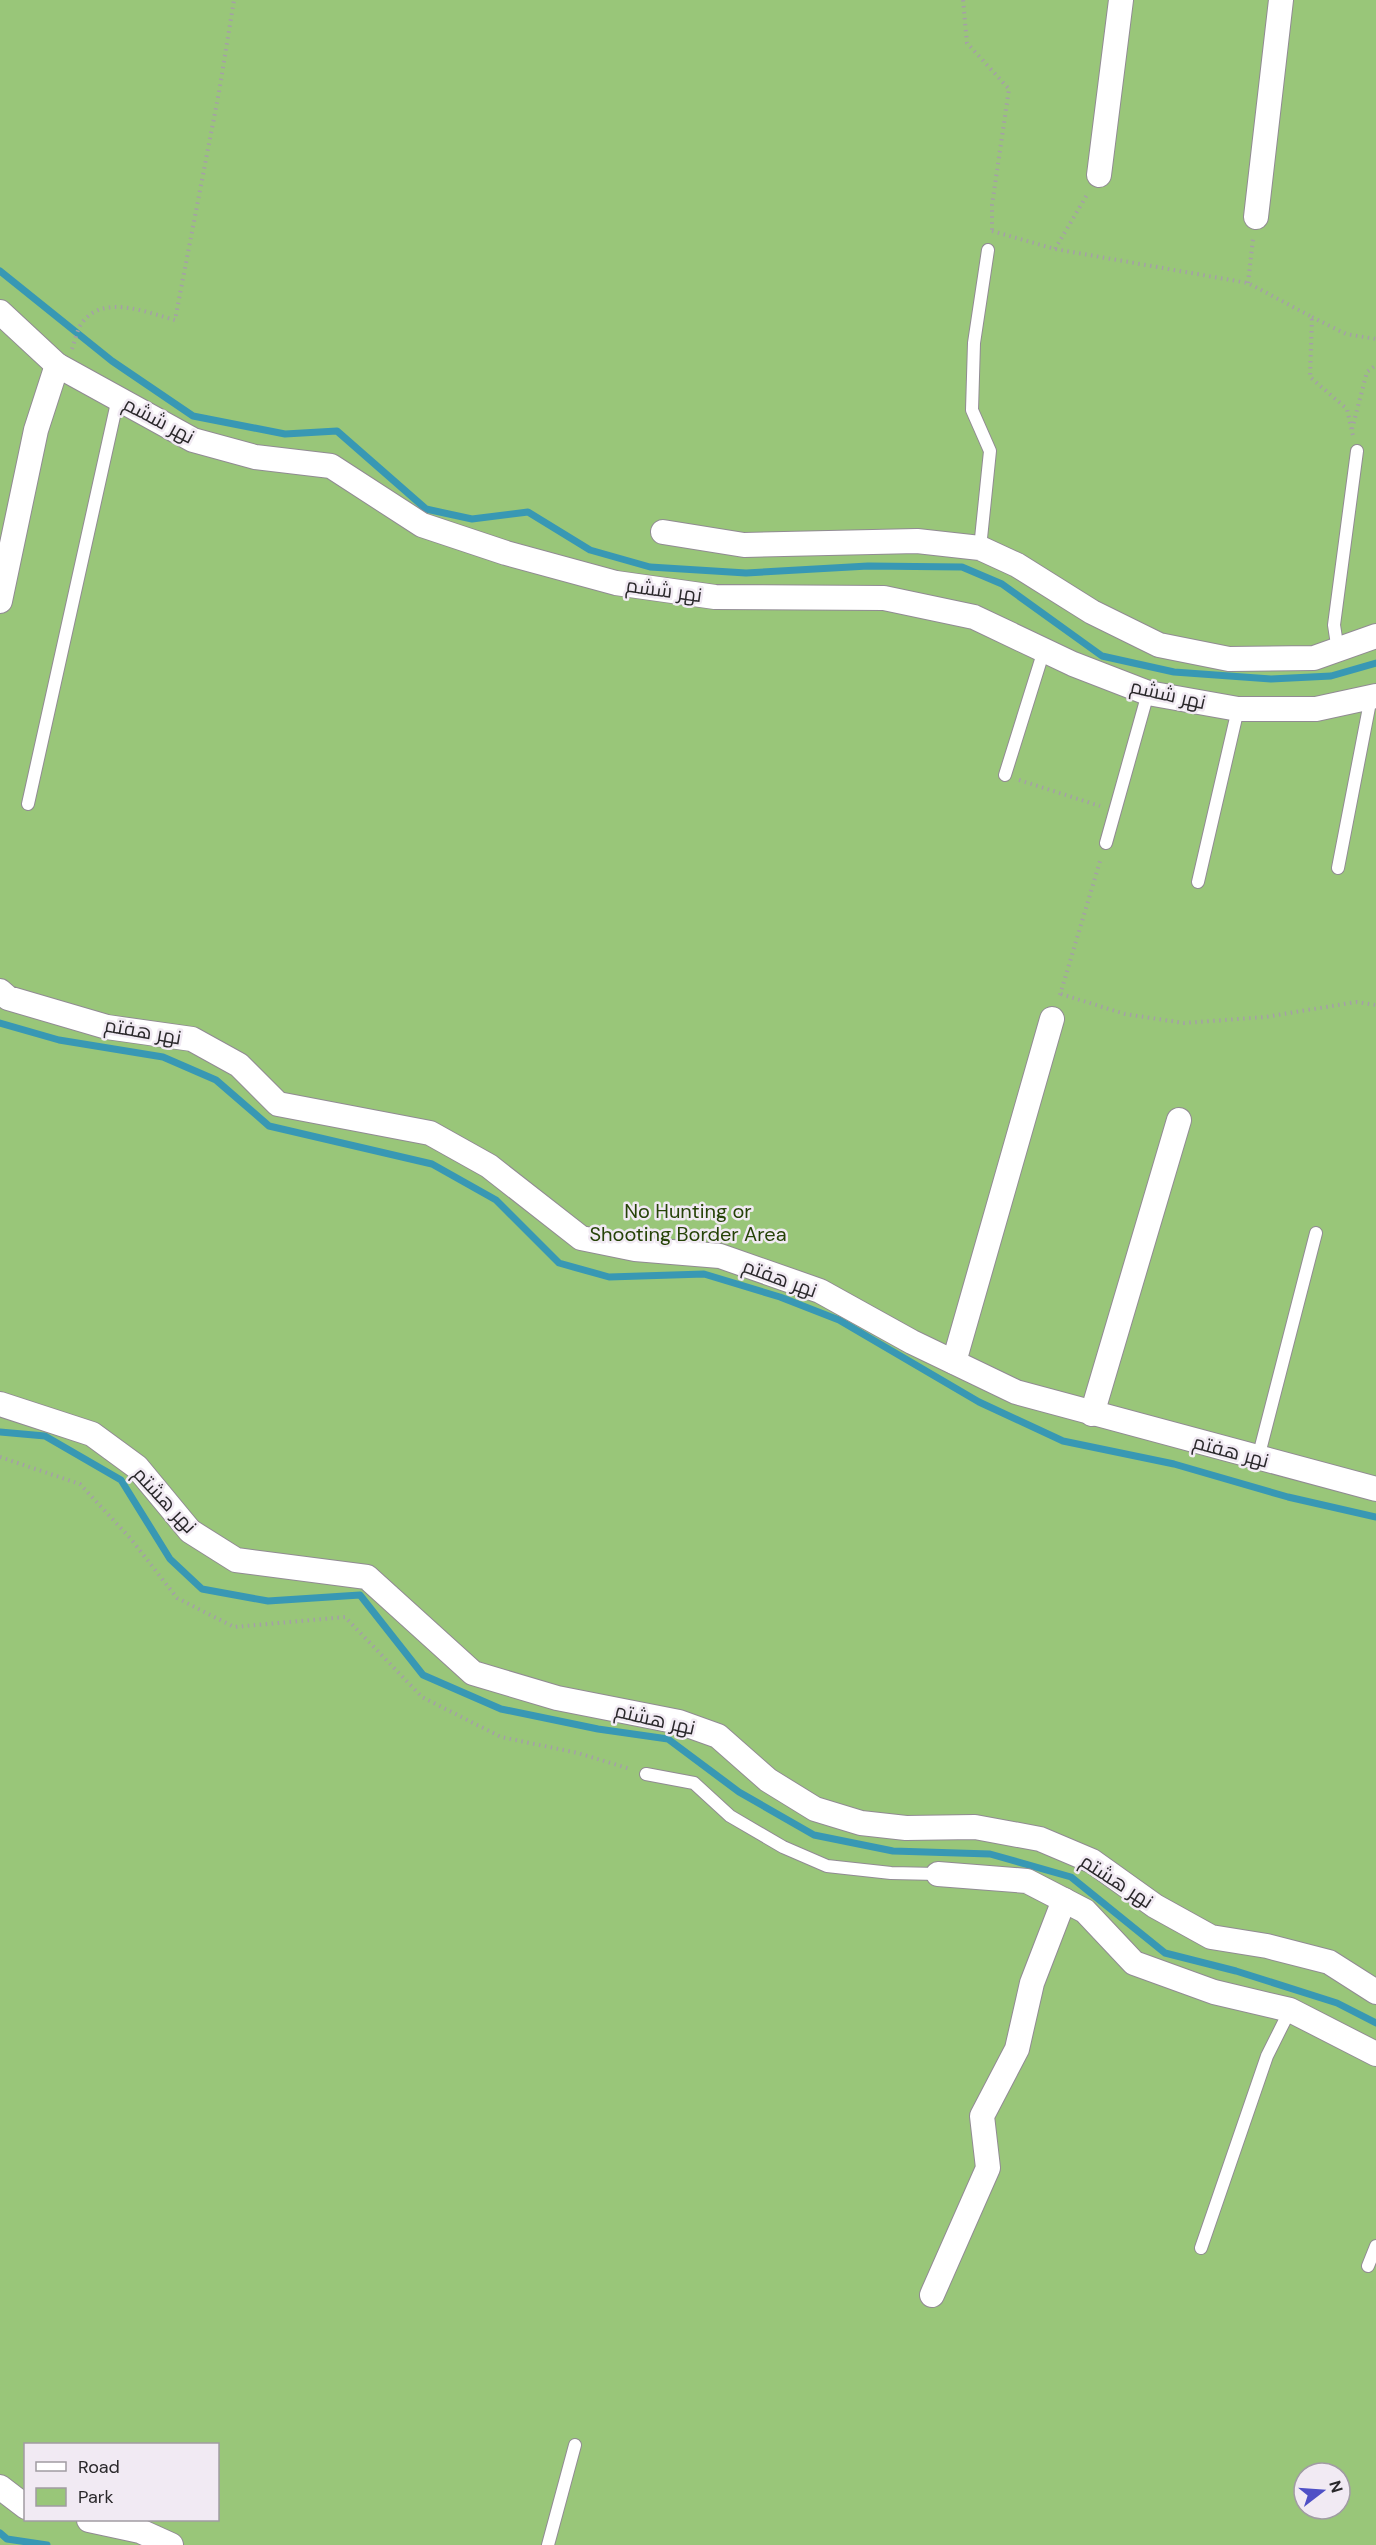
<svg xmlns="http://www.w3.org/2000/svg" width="1376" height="2545" font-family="'DM Sans',Cairo,sans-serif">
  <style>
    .green { fill: #99c679; fill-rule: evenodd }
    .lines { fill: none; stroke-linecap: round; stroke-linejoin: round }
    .stream { stroke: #3898b4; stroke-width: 7 }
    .service-casing { stroke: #918b93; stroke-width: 14 }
    .minor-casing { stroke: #918b93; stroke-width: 26 }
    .path { stroke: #a5a0a7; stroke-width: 4; stroke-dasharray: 1.5 4.5; stroke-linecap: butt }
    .service { stroke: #fff; stroke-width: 12 }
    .minor { stroke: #fff; stroke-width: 24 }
    .labels { text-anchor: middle; stroke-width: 5; stroke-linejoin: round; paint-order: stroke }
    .street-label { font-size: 20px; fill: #2a282b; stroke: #f1eaf3 }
    .park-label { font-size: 20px; fill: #264307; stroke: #f1eaf3 }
  </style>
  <rect width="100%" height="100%" fill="#e3dde6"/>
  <path class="green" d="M0 0H1376V2545H0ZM26 2444H218V2520H26ZM1304 2473H1340V2509H1304Z"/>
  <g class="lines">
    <g class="stream">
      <path d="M0 271 112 361 193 416 285 434 337 431 426 509 472 519 528 512 590 550 650 567 746 573 868 566 962 567 1002 584 1102 656 1174 672 1271 679 1331 676 1376 663"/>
      <path d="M0 1023 59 1040 163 1057 216 1080 269 1126 432 1164 496 1200 559 1263 609 1277 704 1274 780 1297 839 1320 979 1402 1063 1441 1174 1464 1288 1497 1376 1517"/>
      <path d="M0 1432 45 1436 121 1480 170 1559 202 1589 268 1601 360 1595 423 1675 501 1709 598 1729 668 1739 739 1792 814 1835 893 1851 990 1854 1071 1877 1165 1953 1236 1971 1337 2003 1376 2023"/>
      <path d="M0 2533 7 2539 47 2545"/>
    </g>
    <defs>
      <g id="service">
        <path d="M980 548 990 451 972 410 974 343 988 250"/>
        <path d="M1338 651 1334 625 1357 451"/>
        <path d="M1005 775 1044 650"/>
        <path d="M28 804 118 398"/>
        <path d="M1106 843 1148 693"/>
        <path d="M1338 868 1371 697"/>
        <path d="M1198 882 1238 709"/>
        <path d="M1258 1458 1316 1233"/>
        <path d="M646 1774 694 1783 730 1816 783 1847 827 1866 891 1873 938 1874"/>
        <path d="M1201 2248 1267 2056 1290 2010"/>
        <path d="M1368 2266 1376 2246"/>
        <path d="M548 2545 575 2445"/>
      </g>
      <g id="minor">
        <path d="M1099 175 1121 0"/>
        <path d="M1256 217 1281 0"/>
        <path d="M0 312 57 365 193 440 255 457 331 466 422 525 506 553 616 583 715 597 884 598 974 617 1073 664 1148 693 1238 709H1316L1376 696"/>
        <path d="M663 532 744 545 917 541 980 548 1017 565 1092 612 1159 645 1229 659 1314 658 1376 636"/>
        <path d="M0 601 36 430 57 365"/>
        <path d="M0 991 8 998 107 1027 192 1039 239 1065 278 1104 430 1133 489 1166 581 1238 635 1249 720 1256 820 1291 912 1342 1016 1392 1376 1489"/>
        <path d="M954 1362 1052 1019"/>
        <path d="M0 1404 92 1434 137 1467 190 1531 236 1560 367 1577 473 1673 557 1698 679 1722 718 1736 768 1780 815 1809 861 1823 906 1828 975 1827 1040 1839 1092 1861 1155 1906 1211 1937 1267 1946 1329 1962 1376 1992"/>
        <path d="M1092 1414 1179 1120"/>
        <path d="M938 1874 1027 1881 1085 1911 1134 1963 1214 1992 1290 2010 1376 2054"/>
        <path d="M932 2295 988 2168 982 2116 1017 2049 1032 1983 1064 1900"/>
        <path d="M0 2487 26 2507"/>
        <path d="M89 2520 140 2531 171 2545"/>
      </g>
    </defs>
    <use href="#service" class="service-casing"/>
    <use href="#minor" class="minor-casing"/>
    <g class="path">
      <path d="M963 0 967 43 1009 89 992 205V231"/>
      <path d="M992 231 1055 249 1248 283 1312 317 1310 377 1347 409 1353 436"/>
      <path d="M1055 249 1088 193"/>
      <path d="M1248 283 1253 239"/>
      <path d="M1312 317 1346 334 1376 339"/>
      <path d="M72 349C75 341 77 329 82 323 103 293 148 313 175 320L219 92 234 0"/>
      <path d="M1352 429 1367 372 1376 365"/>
      <path d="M1019 780 1100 806"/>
      <path d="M1061 994 1125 1014 1184 1023 1265 1017 1356 1002 1376 1005"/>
      <path d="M1060 995 1101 858"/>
      <path d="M0 1457 80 1484 131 1539 177 1598 234 1627 345 1617 422 1697 501 1737 578 1753 630 1769"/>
    </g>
    <use href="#service" class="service"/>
    <use href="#minor" class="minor"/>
  </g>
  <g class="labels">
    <g class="street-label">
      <text transform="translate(159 420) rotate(28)" y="7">نهر ششم</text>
      <text transform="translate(664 590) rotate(8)" y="7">نهر ششم</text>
      <text transform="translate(1168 694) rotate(13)" y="7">نهر ششم</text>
      <text transform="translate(143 1031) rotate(10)" y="7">نهر هفتم</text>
      <text transform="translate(780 1278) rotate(20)" y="7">نهر هفتم</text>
      <text transform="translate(1231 1451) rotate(15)" y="7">نهر هفتم</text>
      <text transform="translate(165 1500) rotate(47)" y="7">نهر هشتم</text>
      <text transform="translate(655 1719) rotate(13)" y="7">نهر هشتم</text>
      <text transform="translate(1117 1881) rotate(33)" y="7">نهر هشتم</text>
    </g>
    <g class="park-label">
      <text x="688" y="1218">No Hunting or<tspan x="688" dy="23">Shooting Border Area</tspan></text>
    </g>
  </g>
  <rect x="24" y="2443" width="195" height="78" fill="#f1eaf3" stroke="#a19ca3" stroke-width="1.5"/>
  <rect x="36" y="2462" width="30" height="9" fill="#ffffff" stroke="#a19ca3" stroke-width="1.5"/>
  <text x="78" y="2473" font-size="18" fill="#2a282b">Road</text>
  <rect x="36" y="2488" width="30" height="18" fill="#99c679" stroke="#a19ca3" stroke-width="1.5"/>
  <text x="78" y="2503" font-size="18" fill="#2a282b">Park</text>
  <g transform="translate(1322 2491) rotate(73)"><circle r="28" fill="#f1eaf3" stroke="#a19ca3" stroke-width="1.5"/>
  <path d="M0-4.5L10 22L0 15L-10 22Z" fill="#4f50c6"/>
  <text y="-9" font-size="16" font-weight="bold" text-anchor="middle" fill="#2a282b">N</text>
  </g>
</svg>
